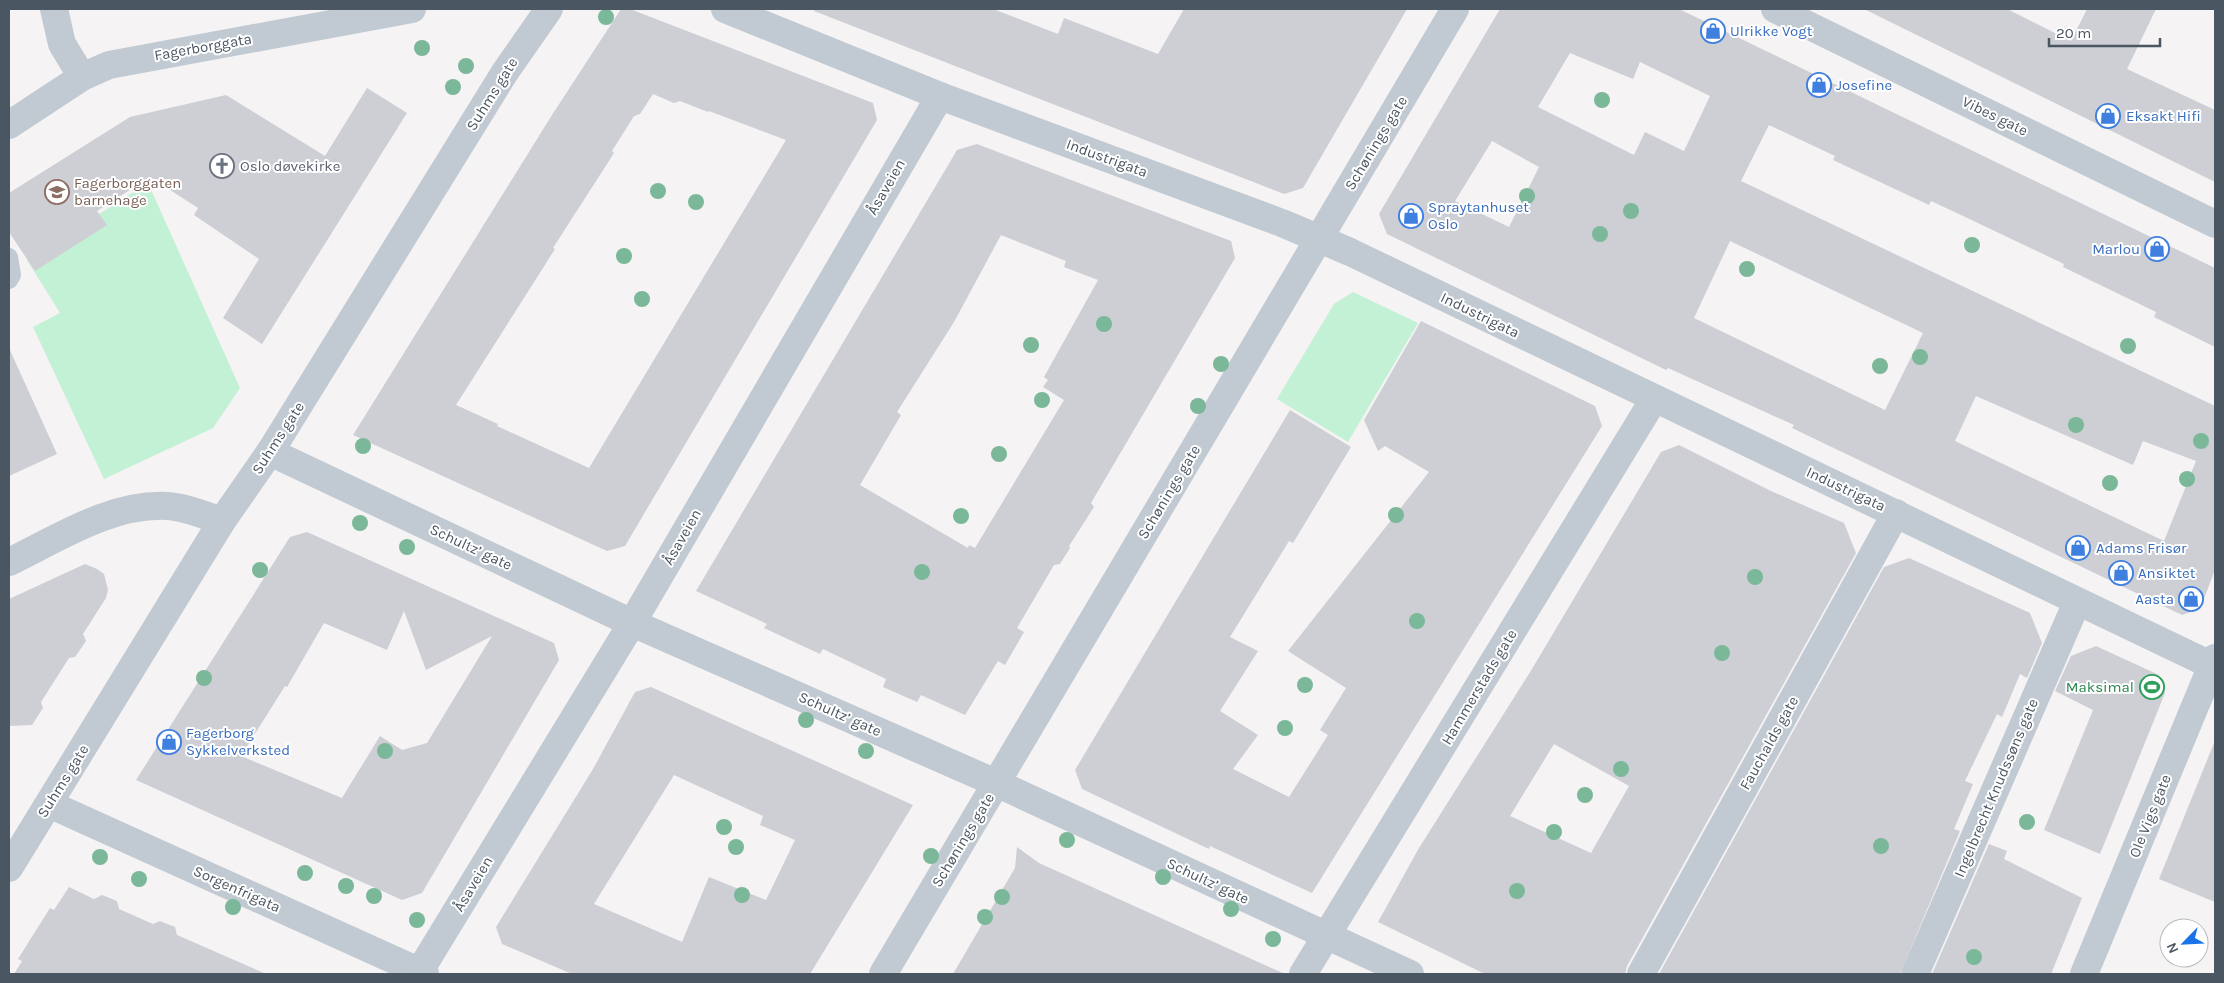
<svg xmlns="http://www.w3.org/2000/svg" width="2224" height="983" font-family="Karla,sans-serif">
  <style>
    .green { fill: #c3f1d5 }
    .building { fill: #cdcfd5; fill-rule: evenodd }
    .lines { fill: none; stroke-linecap: round; stroke-linejoin: round }
    .service { stroke: #c1cad2; stroke-width: 18 }
    .minor { stroke: #c1cad2; stroke-width: 28 }
    .tertiary { stroke: #c1cad2; stroke-width: 28 }
    .tree { fill: #7bb799 }
    .labels { text-anchor: middle; stroke-width: 4; stroke-linejoin: round; paint-order: stroke }
    .shop-label { font-size: 15px; fill: #366cbe; stroke: #fff; text-anchor: start }
    .street-label { font-size: 15px; fill: #4a5661; stroke: #fff }
    .worship-label { font-size: 15px; fill: #5b616d; stroke: #fff; text-anchor: start }
    .education-label { font-size: 15px; fill: #785e54; stroke: #fff; text-anchor: start }
    .leisure-label { font-size: 15px; fill: #27864d; stroke: #fff; text-anchor: end }
  </style>
  <rect width="100%" height="100%" fill="#f5f3f3"/>
  <g class="green">
    <path d="M148 183 240 388 213 428 104 479 33 327 60 313 27 260Z"/>
    <path d="M1353 292 1418 323 1348 442 1277 399 1334 304Z"/>
  </g>
  <g class="building">
    <path d="M621 9H630L873 103 877 120 625 546 607 551 353 435 552 115ZM653 94 674 103 680 101 708 112 709 111 786 140 589 468 497 426 498 424 456 405 555 249 553 248 614 153 612 151 634 116 640 114Z"/>
    <path d="M815 9H993L1058 34 1064 18 1158 54 1184 9H1407L1303 188 1284 194 814 11Z"/>
    <path d="M1500 9H1679L2215 268V347L2154 317 2156 312 2063 267 2064 264 1961 215 1931 201 1929 205 1833 160 1835 156 1769 125 1741 181 2215 406V570L2200 609 2182 615 1792 428 1794 425 1668 368 1666 370 1387 234 1379 214ZM1570 53 1633 79 1640 62 1710 96 1684 151 1645 132 1634 155 1538 107ZM1492 141 1539 167 1509 227 1455 201ZM1730 241 1923 333 1885 410 1694 318ZM1976 396 2133 465 2143 441 2196 461 2164 541 1955 441Z"/>
    <path d="M1864 9H2007L2071 41 2087 9H2156L2127 69 2215 110V182Z"/>
    <path d="M367 88 407 113 262 344 223 318 259 259 194 215 198 208 150 177 97 211 107 225 35 271 9 232V193L130 117 226 95 325 156Z"/>
    <path d="M977 144 1231 241 1235 258 1091 503 1094 507 1069 546 1070 548 1060 564 1054 565 1017 628 1024 632 1005 665 998 661 965 715 921 695 917 702 883 687 886 679 823 649 820 654 764 628 767 624 696 591 957 150ZM1001 235 1066 261 1064 267 1098 280 1044 377 1048 380 1043 387 1064 400 975 548 969 545 968 548 860 485 901 415 897 412 954 322Z"/>
    <path d="M1421 321 1595 406 1602 426 1312 893 1210 846 1209 849 1082 789 1075 770 1290 410 1351 447 1293 543 1289 541 1230 637 1258 651 1220 711 1258 735 1233 769 1289 797 1328 735 1320 730 1346 688 1288 651 1429 472 1385 446 1378 451 1364 420Z"/>
    <path d="M9 348 57 454 9 476Z"/>
    <path d="M1679 445 1771 491 1844 523 1856 553 1627 966 1625 974H1485L1378 922 1419 848 1532 669 1661 452ZM1554 744 1629 786 1591 853 1510 816Z"/>
    <path d="M307 532 554 643 559 660 422 893 402 900 136 780 290 537ZM404 611 426 670 492 636 427 743 402 750 380 736 342 798 241 756 285 686 287 687 324 623 387 650Z"/>
    <path d="M1909 558 2030 613 2042 643 2027 678 2020 674 2002 717 1997 714 1965 781 1973 784 1954 829 1960 831 1900 974H1659L1884 567Z"/>
    <path d="M85 564 97 569 104 574 108 590 106 598 83 634 86 641 75 657 69 658 41 702 43 708 32 725 9 726V599Z"/>
    <path d="M2096 646 2159 675 2165 693 2100 854 2044 830 2093 710 2055 691 2071 656Z"/>
    <path d="M651 687 913 805 810 974H572L502 944 496 927 593 769 635 692ZM674 775 763 816 760 825 795 840 766 900 709 877 682 942 594 904Z"/>
    <path d="M2214 743 2215 744V902L2159 879Z"/>
    <path d="M1989 844 2007 851 2004 859 2082 898 2051 974H1932Z"/>
    <path d="M1017 847 1039 863 1285 974H953L1015 868Z"/>
    <path d="M69 887 94 899 102 895 117 901 119 909 153 924 160 921 175 927 177 935 266 974H14L22 961 18 959 50 908 54 910Z"/>
  </g>
  <g class="lines">
    <path class="service" d="M9 257 12 275 9 280"/>
    <g class="minor">
      <path d="M54 9 62 44 82 77"/>
      <path d="M1775 9 2215 224"/>
      <path d="M9 125 82 77 109 65 412 9"/>
      <path d="M270 452 632 623 996 783 1410 974"/>
      <path d="M9 562C57 539 111 503 167 506 186 507 204 515 222 521"/>
      <path d="M49 804 425 974"/>
      <path d="M418 974 632 623 940 96"/>
      <path d="M883 974 1455 9"/>
      <path d="M1303 974 1654 399"/>
      <path d="M1641 974 1896 513"/>
      <path d="M1915 974 2077 602"/>
      <path d="M2084 974 2215 658"/>
    </g>
    <g class="tertiary">
      <path d="M725 9 940 96 1282 223 1350 252 2215 667"/>
      <path d="M9 868 222 521 270 452 505 72 549 9"/>
    </g>
  </g>
  <g class="tree">
    <circle cx="606" cy="17" r="8"/>
    <circle cx="422" cy="48" r="8"/>
    <circle cx="466" cy="66" r="8"/>
    <circle cx="453" cy="87" r="8"/>
    <circle cx="1602" cy="100" r="8"/>
    <circle cx="658" cy="191" r="8"/>
    <circle cx="1527" cy="196" r="8"/>
    <circle cx="696" cy="202" r="8"/>
    <circle cx="1631" cy="211" r="8"/>
    <circle cx="1600" cy="234" r="8"/>
    <circle cx="1972" cy="245" r="8"/>
    <circle cx="624" cy="256" r="8"/>
    <circle cx="1747" cy="269" r="8"/>
    <circle cx="642" cy="299" r="8"/>
    <circle cx="1104" cy="324" r="8"/>
    <circle cx="1031" cy="345" r="8"/>
    <circle cx="2128" cy="346" r="8"/>
    <circle cx="1920" cy="357" r="8"/>
    <circle cx="1221" cy="364" r="8"/>
    <circle cx="1880" cy="366" r="8"/>
    <circle cx="1042" cy="400" r="8"/>
    <circle cx="1198" cy="406" r="8"/>
    <circle cx="2076" cy="425" r="8"/>
    <circle cx="2201" cy="441" r="8"/>
    <circle cx="363" cy="446" r="8"/>
    <circle cx="999" cy="454" r="8"/>
    <circle cx="2187" cy="479" r="8"/>
    <circle cx="2110" cy="483" r="8"/>
    <circle cx="1396" cy="515" r="8"/>
    <circle cx="961" cy="516" r="8"/>
    <circle cx="360" cy="523" r="8"/>
    <circle cx="407" cy="547" r="8"/>
    <circle cx="260" cy="570" r="8"/>
    <circle cx="922" cy="572" r="8"/>
    <circle cx="1755" cy="577" r="8"/>
    <circle cx="1417" cy="621" r="8"/>
    <circle cx="1722" cy="653" r="8"/>
    <circle cx="204" cy="678" r="8"/>
    <circle cx="1305" cy="685" r="8"/>
    <circle cx="806" cy="720" r="8"/>
    <circle cx="1285" cy="728" r="8"/>
    <circle cx="385" cy="751" r="8"/>
    <circle cx="866" cy="751" r="8"/>
    <circle cx="1621" cy="769" r="8"/>
    <circle cx="1585" cy="795" r="8"/>
    <circle cx="2027" cy="822" r="8"/>
    <circle cx="724" cy="827" r="8"/>
    <circle cx="1554" cy="832" r="8"/>
    <circle cx="1067" cy="840" r="8"/>
    <circle cx="1881" cy="846" r="8"/>
    <circle cx="736" cy="847" r="8"/>
    <circle cx="931" cy="856" r="8"/>
    <circle cx="100" cy="857" r="8"/>
    <circle cx="305" cy="873" r="8"/>
    <circle cx="1163" cy="877" r="8"/>
    <circle cx="139" cy="879" r="8"/>
    <circle cx="346" cy="886" r="8"/>
    <circle cx="1517" cy="891" r="8"/>
    <circle cx="742" cy="895" r="8"/>
    <circle cx="374" cy="896" r="8"/>
    <circle cx="1002" cy="897" r="8"/>
    <circle cx="233" cy="907" r="8"/>
    <circle cx="1231" cy="909" r="8"/>
    <circle cx="985" cy="917" r="8"/>
    <circle cx="417" cy="920" r="8"/>
    <circle cx="1273" cy="939" r="8"/>
    <circle cx="1974" cy="957" r="8"/>
  </g>
  <defs>
    <symbol id="shop-ring" viewBox="-11 -11 22 22"><circle r="9.5" fill="#fff" stroke="#3f7fe0" stroke-width="1.5"/><path d="M-5-2.5h2.3a2.7 3.5 0 0 1 5.4 0H5L5.5 6h-11ZM-1.5-2.5h3a1.5 2.3 0 0 0-3 0Z" fill="#3f7fe0"/></symbol>
    <symbol id="church-ring" viewBox="-11 -11 22 22"><circle r="9.5" fill="#fff" stroke="#6b7280" stroke-width="1.5"/><path d="M-1.2-6h2.4v3.5h3.3v2.4h-3.3V6h-2.4V-.1h-3.3v-2.4h3.3Z" fill="#6b7280"/></symbol>
    <symbol id="school-ring" viewBox="-11 -11 22 22"><circle r="9.5" fill="#fff" stroke="#8d6e63" stroke-width="1.5"/><path d="M0-5L7-2L0 1L-7-2ZM-4 1L0 2.5L4 1V4Q0 6-4 4Z" fill="#8d6e63"/></symbol>
    <symbol id="stadium-ring" viewBox="-11 -11 22 22"><circle r="9.5" fill="#fff" stroke="#2e9e5b" stroke-width="1.5"/><path d="M0-5a6.5 5 0 1 0 0 10a6.5 5 0 1 0 0-10ZM-3.5-1.8h7v3.6h-7Z" fill="#2e9e5b"/></symbol>
  </defs>
  <g fill-rule="evenodd">
    <use href="#shop-ring" x="1699" y="17" width="28" height="28"/>
    <use href="#shop-ring" x="1805" y="71" width="28" height="28"/>
    <use href="#shop-ring" x="2094" y="102" width="28" height="28"/>
    <use href="#church-ring" x="208" y="152" width="28" height="28"/>
    <use href="#school-ring" x="43" y="178" width="28" height="28"/>
    <use href="#shop-ring" x="1397" y="202" width="28" height="28"/>
    <use href="#shop-ring" x="2143" y="235" width="28" height="28"/>
    <use href="#shop-ring" x="2064" y="534" width="28" height="28"/>
    <use href="#shop-ring" x="2107" y="559" width="28" height="28"/>
    <use href="#shop-ring" x="2177" y="585" width="28" height="28"/>
    <use href="#stadium-ring" x="2138" y="673" width="28" height="28"/>
    <use href="#shop-ring" x="155" y="728" width="28" height="28"/>
  </g>
  <g class="labels">
    <g class="shop-label">
      <text x="1730" y="36">Ulrikke Vogt</text>
      <text x="1836" y="90">Josefine</text>
      <text x="2126" y="121">Eksakt Hifi</text>
      <text x="1428" y="212">Spraytanhuset<tspan x="1428" dy="17">Oslo</tspan></text>
      <text x="2140" y="254" text-anchor="end">Marlou</text>
      <text x="2096" y="553">Adams Frisør</text>
      <text x="2138" y="578">Ansiktet</text>
      <text x="2174" y="604" text-anchor="end">Aasta</text>
      <text x="186" y="738">Fagerborg<tspan x="186" dy="17">Sykkelverksted</tspan></text>
    </g>
    <g class="street-label">
      <text transform="translate(203 47) rotate(-10)" y="5">Fagerborggata</text>
      <text transform="translate(492 94) rotate(-58)" y="5">Suhms gate</text>
      <text transform="translate(1995 116) rotate(26)" y="5">Vibes gate</text>
      <text transform="translate(1376 143) rotate(-59)" y="5">Schønings gate</text>
      <text transform="translate(1107 158) rotate(20)" y="5">Industrigata</text>
      <text transform="translate(886 187) rotate(-60)" y="5">Åsaveien</text>
      <text transform="translate(1480 315) rotate(26)" y="5">Industrigata</text>
      <text transform="translate(278 438) rotate(-57)" y="5">Suhms gate</text>
      <text transform="translate(1846 489) rotate(25)" y="5">Industrigata</text>
      <text transform="translate(1169 492) rotate(-59)" y="5">Schønings gate</text>
      <text transform="translate(682 537) rotate(-60)" y="5">Åsaveien</text>
      <text transform="translate(471 547) rotate(25)" y="5">Schultz’ gate</text>
      <text transform="translate(1479 687) rotate(-59)" y="5">Hammerstads gate</text>
      <text transform="translate(840 714) rotate(24)" y="5">Schultz’ gate</text>
      <text transform="translate(1769 743) rotate(-61)" y="5">Fauchalds gate</text>
      <text transform="translate(63 781) rotate(-58)" y="5">Suhms gate</text>
      <text transform="translate(1996 788) rotate(-67)" y="5">Ingelbrecht Knudssøns gate</text>
      <text transform="translate(2150 816) rotate(-68)" y="5">Ole Vigs gate</text>
      <text transform="translate(963 840) rotate(-59)" y="5">Schønings gate</text>
      <text transform="translate(1208 881) rotate(25)" y="5">Schultz’ gate</text>
      <text transform="translate(473 884) rotate(-59)" y="5">Åsaveien</text>
      <text transform="translate(237 889) rotate(24)" y="5">Sorgenfrigata</text>
    </g>
    <g class="worship-label">
      <text x="240" y="171">Oslo døvekirke</text>
    </g>
    <g class="education-label">
      <text x="74" y="188">Fagerborggaten<tspan x="74" dy="17">barnehage</tspan></text>
    </g>
    <g class="leisure-label">
      <text x="2134" y="692">Maksimal</text>
    </g>
  </g>
  <rect width="2224" height="983" fill="none" stroke="#4a5661" stroke-width="20"/>
  <g transform="translate(2184 943) rotate(246)"><circle r="24" fill="#ffffff" stroke="#b7bbc0"/>
  <path d="M0-4L9 19L0 12L-9 19Z" fill="#1a73e8"/>
  <text y="-8" font-size="14" font-weight="bold" text-anchor="middle" fill="#4a5661">N</text>
  </g>
  <path d="M2049 38v8h111v-8" fill="none" stroke="#4a5661" stroke-width="2.5"/>
  <text x="2056" y="38" font-size="15" fill="#4a5661" stroke="#ffffff" stroke-width="4" paint-order="stroke">20 m</text>
</svg>
